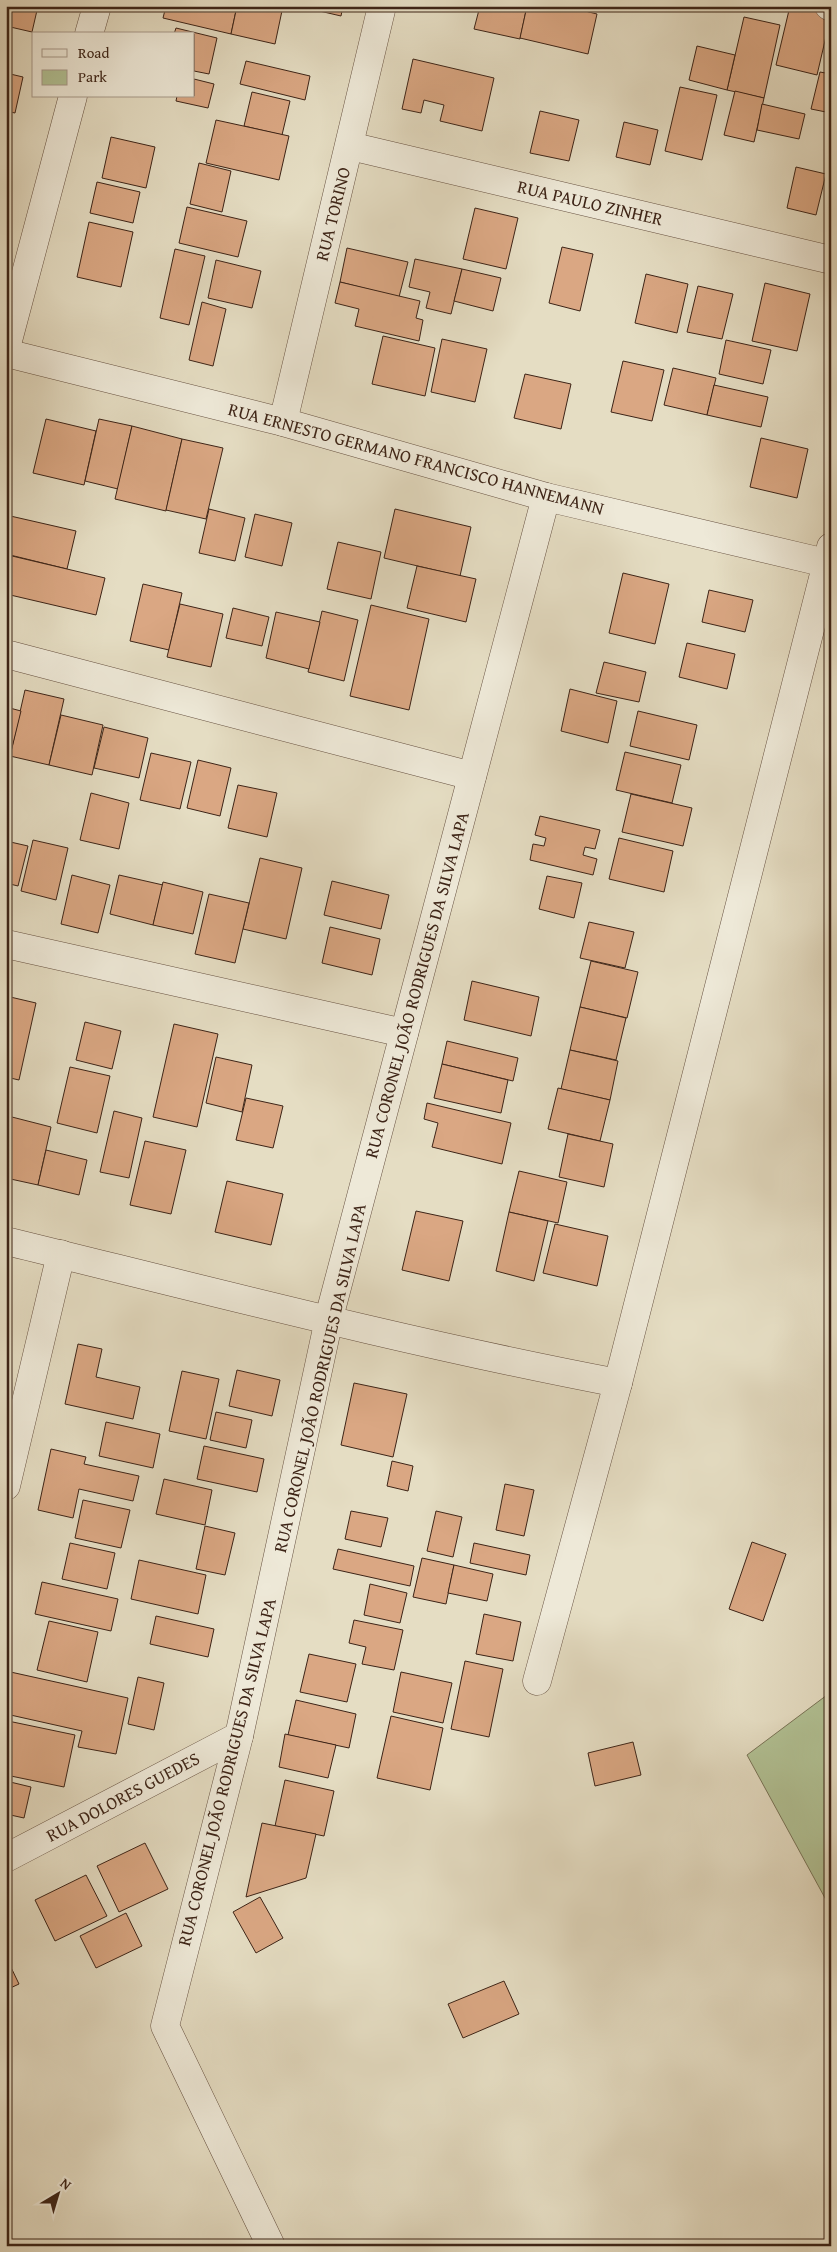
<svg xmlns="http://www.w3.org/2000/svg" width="837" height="2252" font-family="'Gentium Book Plus',serif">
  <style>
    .green { fill: #b2c295; stroke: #787356 }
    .building { fill: #daa783; stroke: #3d2417 }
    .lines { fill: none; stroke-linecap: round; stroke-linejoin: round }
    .minor-casing { stroke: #675242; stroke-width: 29 }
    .minor { stroke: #eee9d8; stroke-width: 28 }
    .labels { text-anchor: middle; stroke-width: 4; stroke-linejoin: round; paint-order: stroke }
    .street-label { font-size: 18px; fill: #3d2417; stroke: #eee9d8 }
  </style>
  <rect width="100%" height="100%" fill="#e5ddc3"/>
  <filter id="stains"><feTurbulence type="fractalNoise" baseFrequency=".004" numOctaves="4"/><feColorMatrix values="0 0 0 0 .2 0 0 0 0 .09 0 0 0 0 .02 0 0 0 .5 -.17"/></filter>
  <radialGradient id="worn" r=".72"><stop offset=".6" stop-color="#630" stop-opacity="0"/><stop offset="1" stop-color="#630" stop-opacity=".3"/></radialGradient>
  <path class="green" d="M831 1692V1909L747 1755Z"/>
  <g class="building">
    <path d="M6 6H38L32 32 6 26Z"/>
    <path d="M166 6H237L231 34 163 18Z"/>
    <path d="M237 6H283L275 44 231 34Z"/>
    <path d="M298 6H343L341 16Z"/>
    <path d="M480 6H527L520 39 474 29Z"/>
    <path d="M527 6H565L597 14 588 54 520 38Z"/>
    <path d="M565 6H591L590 12Z"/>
    <path d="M790 6 831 15 817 75 776 65Z"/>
    <path d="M744 17 780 25 764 98 727 90Z"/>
    <path d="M176 28 217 38 209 74 194 71V34H174Z"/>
    <path d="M697 46 735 55 727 90 689 80Z"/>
    <path d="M413 59 494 78 482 131 440 121 444 105 424 100 421 113 402 109Z"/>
    <path d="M246 61 310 76 305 100 240 84Z"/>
    <path d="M820 72 831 74V113L811 109Z"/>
    <path d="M6 73 23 77 15 113 6 111Z"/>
    <path d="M194 79 214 84 208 108 176 101 177 96H194Z"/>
    <path d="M680 87 717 95 702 160 665 151Z"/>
    <path d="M735 91 764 98 754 142 724 135Z"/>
    <path d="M252 92 290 101 282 135 244 126Z"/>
    <path d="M762 104 805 114 799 139 757 130Z"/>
    <path d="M540 111 579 120 569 161 530 153Z"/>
    <path d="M216 120 289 136 279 180 206 163Z"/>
    <path d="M624 122 658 130 650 165 616 157Z"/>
    <path d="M111 137 155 147 146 188 102 178Z"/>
    <path d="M199 163 231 171 222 212 190 204Z"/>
    <path d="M796 167 826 174 816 215 787 208Z"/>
    <path d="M97 182 140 192 133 223 90 213Z"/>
    <path d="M187 207 247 221 238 257 179 243Z"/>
    <path d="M475 208 518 218 506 269 463 259Z"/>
    <path d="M89 222 133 232 121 287 77 277Z"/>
    <path d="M562 247 593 254 580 311 549 303Z"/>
    <path d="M347 248 408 262 399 297 340 282Z"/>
    <path d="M175 249 205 256 189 325 160 318Z"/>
    <path d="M415 259 462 269 451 314 426 308 430 292 409 287Z"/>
    <path d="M216 260 261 271 252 308 208 298Z"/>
    <path d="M462 269 501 278 493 311 454 301Z"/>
    <path d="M646 274 688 284 677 333 635 323Z"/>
    <path d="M340 282 420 301 416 318 423 320 419 341 355 326 359 309 335 303Z"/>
    <path d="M765 283 810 294 797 351 752 341Z"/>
    <path d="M698 286 733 294 722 339 687 332Z"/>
    <path d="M202 302 226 309 213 366 189 360Z"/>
    <path d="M383 336 435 348 425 396 372 384Z"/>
    <path d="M442 339 487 349 475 402 431 392Z"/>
    <path d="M726 340 771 350 763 384 719 374Z"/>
    <path d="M623 361 664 370 652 421 611 412Z"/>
    <path d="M673 368 716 378 707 415 664 405Z"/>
    <path d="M525 374 571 384 561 429 514 418Z"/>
    <path d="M714 385 768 397 761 427 707 415Z"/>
    <path d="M46 419 96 431 84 485 33 473Z"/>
    <path d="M99 419 132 426 118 489 85 481Z"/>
    <path d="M132 426 182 439 166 511 115 499Z"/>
    <path d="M761 438 808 449 797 498 750 487Z"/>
    <path d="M182 439 223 448 206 519 166 510Z"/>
    <path d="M209 509 245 518 235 561 199 553Z"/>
    <path d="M395 509 471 527 460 576 384 558Z"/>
    <path d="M255 514 292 523 282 566 245 557Z"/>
    <path d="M6 515 76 531 67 569 6 554Z"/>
    <path d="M338 542 381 552 371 599 327 589Z"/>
    <path d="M12 556 105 578 96 615 6 594V578Z"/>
    <path d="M417 566 476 579 466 622 407 608Z"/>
    <path d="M623 573 669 584 655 644 609 633Z"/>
    <path d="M143 584 182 593 169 650 130 641Z"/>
    <path d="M709 590 753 600 745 632 702 622Z"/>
    <path d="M180 604 223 614 211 667 167 657Z"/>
    <path d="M371 605 429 619 409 710 350 696Z"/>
    <path d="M233 608 269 617 262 646 226 638Z"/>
    <path d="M322 611 358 620 344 681 308 672Z"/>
    <path d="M276 612 320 622 309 669 266 658Z"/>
    <path d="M687 643 735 654 727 689 679 677Z"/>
    <path d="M604 662 646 672 639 702 596 693Z"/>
    <path d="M570 689 617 701 608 743 561 731Z"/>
    <path d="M25 690 64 699 49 765 10 756Z"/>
    <path d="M6 707 21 711 10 756 6 755Z"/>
    <path d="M638 711 697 725 689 760 630 746Z"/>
    <path d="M61 715 103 725 92 775 49 765Z"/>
    <path d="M104 727 148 738 139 778 94 768Z"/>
    <path d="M625 752 681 765 672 803 616 790Z"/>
    <path d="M151 753 191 762 180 809 140 800Z"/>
    <path d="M198 760 231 768 220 816 187 808Z"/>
    <path d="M238 785 277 793 267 837 228 828Z"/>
    <path d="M91 793 129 803 119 849 80 840Z"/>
    <path d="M631 794 692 808 683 846 622 832Z"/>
    <path d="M540 816 600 830 595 849 585 847 583 855 597 859 593 875 530 860 533 844 544 846 546 838 535 835Z"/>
    <path d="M619 838 673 851 664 892 609 879Z"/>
    <path d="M33 840 68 848 56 900 21 891Z"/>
    <path d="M6 841 28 846 18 886 6 883Z"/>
    <path d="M260 858 302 868 286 939 243 929Z"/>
    <path d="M72 875 110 885 98 933 61 924Z"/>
    <path d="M119 875 163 885 153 925 110 914Z"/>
    <path d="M547 876 582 883 574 918 539 909Z"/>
    <path d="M332 881 389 895 381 929 324 915Z"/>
    <path d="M163 882 203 892 193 934 153 925Z"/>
    <path d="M209 894 249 903 235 963 195 954Z"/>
    <path d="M589 922 634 932 625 968 580 958Z"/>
    <path d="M330 927 380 939 372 975 322 963Z"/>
    <path d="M591 961 638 972 627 1018 580 1007Z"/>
    <path d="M472 981 539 997 531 1036 464 1020Z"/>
    <path d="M6 996 36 1003 19 1080 6 1077Z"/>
    <path d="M580 1007 626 1018 616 1060 570 1050Z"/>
    <path d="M85 1022 121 1031 112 1069 76 1060Z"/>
    <path d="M174 1024 218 1034 197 1127 153 1117Z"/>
    <path d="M447 1041 518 1058 513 1081 442 1064Z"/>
    <path d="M570 1050 618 1061 610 1100 561 1089Z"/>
    <path d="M216 1057 252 1065 242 1112 206 1103Z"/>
    <path d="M442 1064 508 1080 501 1113 434 1098Z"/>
    <path d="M70 1067 110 1076 97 1133 57 1123Z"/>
    <path d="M558 1088 610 1100 600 1141 548 1129Z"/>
    <path d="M246 1098 283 1106 273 1148 236 1140Z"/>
    <path d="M427 1103 511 1123 502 1164 432 1147 438 1123 424 1119Z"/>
    <path d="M114 1111 142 1118 129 1178 100 1172Z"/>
    <path d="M8 1116 51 1127 38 1185 6 1178V1125Z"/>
    <path d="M568 1134 613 1144 604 1187 559 1177Z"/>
    <path d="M145 1141 186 1150 171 1214 130 1205Z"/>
    <path d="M46 1150 87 1160 79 1195 38 1185Z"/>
    <path d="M519 1171 567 1182 558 1223 509 1212Z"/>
    <path d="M227 1181 283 1194 271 1245 215 1232Z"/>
    <path d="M416 1211 463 1221 449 1281 402 1270Z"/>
    <path d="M509 1212 548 1221 534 1281 496 1271Z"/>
    <path d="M555 1224 608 1236 597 1286 543 1273Z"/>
    <path d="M78 1344 102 1349 96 1377 140 1387 133 1419 65 1404Z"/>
    <path d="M237 1370 280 1380 272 1416 229 1406Z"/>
    <path d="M182 1371 219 1379 206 1439 169 1431Z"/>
    <path d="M354 1383 407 1394 393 1457 341 1445Z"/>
    <path d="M216 1412 252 1420 246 1448 210 1440Z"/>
    <path d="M106 1422 160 1434 153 1468 99 1456Z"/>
    <path d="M204 1446 264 1459 257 1492 197 1479Z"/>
    <path d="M51 1449 86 1457 84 1464 139 1476 133 1501 79 1489 73 1518 38 1510Z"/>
    <path d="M392 1461 413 1466 408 1491 387 1486Z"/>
    <path d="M164 1479 212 1490 205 1525 156 1514Z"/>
    <path d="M505 1484 534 1490 524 1536 496 1530Z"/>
    <path d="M83 1500 130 1510 121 1548 75 1538Z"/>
    <path d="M351 1511 388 1518 381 1547 345 1539Z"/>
    <path d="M436 1511 462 1517 453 1557 427 1551Z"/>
    <path d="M205 1526 235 1533 225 1575 196 1569Z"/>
    <path d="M752 1542 786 1554 763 1621 729 1609Z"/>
    <path d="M70 1543 115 1553 107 1589 62 1579Z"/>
    <path d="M474 1543 530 1555 526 1575 470 1563Z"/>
    <path d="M338 1549 414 1566 410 1586 333 1569Z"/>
    <path d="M422 1558 454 1565 446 1604 413 1597Z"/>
    <path d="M139 1560 206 1575 198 1614 131 1599Z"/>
    <path d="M454 1565 493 1574 487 1601 448 1593Z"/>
    <path d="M42 1582 118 1599 111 1631 35 1614Z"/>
    <path d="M370 1584 407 1593 400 1623 364 1615Z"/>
    <path d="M484 1614 521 1622 513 1661 476 1654Z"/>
    <path d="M156 1616 214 1629 208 1657 150 1644Z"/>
    <path d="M354 1620 403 1630 394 1670 362 1664 366 1647 349 1643Z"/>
    <path d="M49 1621 98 1632 87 1682 37 1670Z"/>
    <path d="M309 1654 356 1664 347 1702 300 1692Z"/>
    <path d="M465 1661 503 1669 489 1737 451 1729Z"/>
    <path d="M6 1671 128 1698 116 1754 78 1747 82 1731 6 1714Z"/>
    <path d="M401 1672 452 1683 443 1723 393 1712Z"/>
    <path d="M138 1677 164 1683 154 1730 128 1724Z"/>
    <path d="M296 1700 356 1714 349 1748 288 1735Z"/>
    <path d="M391 1716 443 1728 430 1790 377 1778Z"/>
    <path d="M8 1721 75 1735 64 1787 6 1775V1731Z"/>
    <path d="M285 1734 336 1745 328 1778 279 1767Z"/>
    <path d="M633 1742 641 1775 595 1786 588 1753Z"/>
    <path d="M285 1780 334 1791 324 1836 275 1826Z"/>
    <path d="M6 1781 31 1787 24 1818 6 1814Z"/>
    <path d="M262 1823 316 1834 306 1878 246 1897Z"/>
    <path d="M145 1843 168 1889 119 1912 97 1866Z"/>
    <path d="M86 1875 107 1916 55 1941 35 1900Z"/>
    <path d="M260 1897 283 1938 256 1953 233 1912Z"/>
    <path d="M126 1913 142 1946 96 1968 80 1936Z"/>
    <path d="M6 1957 19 1984 6 1990Z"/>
    <path d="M504 1981 519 2014 463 2038 448 2004Z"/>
  </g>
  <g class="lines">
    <defs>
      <g id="minor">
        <path d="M829 6 831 7"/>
        <path d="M89 34 97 6"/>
        <path d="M350 146 831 260"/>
        <path d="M6 348 73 96"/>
        <path d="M6 353 283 422 546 497 826 563"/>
        <path d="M283 422 382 6"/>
        <path d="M6 654 472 776"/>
        <path d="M6 944 404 1033"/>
        <path d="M6 1241C210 1291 413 1344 618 1383"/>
        <path d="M6 1486 61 1254"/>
        <path d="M537 1681 618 1383 831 547"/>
        <path d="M6 1858 239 1736"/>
        <path d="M271 2246 165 2026 239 1736 331 1310 546 497"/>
      </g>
    </defs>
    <use href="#minor" class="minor-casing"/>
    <use href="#minor" class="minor"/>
  </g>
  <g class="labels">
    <g class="street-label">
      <text transform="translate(590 203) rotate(13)" y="6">RUA PAULO ZINHER</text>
      <text transform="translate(333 214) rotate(-76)" y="6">RUA TORINO</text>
      <text transform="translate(416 459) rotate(15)" y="6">RUA ERNESTO GERMANO FRANCISCO HANNEMANN</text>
      <text transform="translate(417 985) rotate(-75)" y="6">RUA CORONEL JOÃO RODRIGUES DA SILVA LAPA</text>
      <text transform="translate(320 1378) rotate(-77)" y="6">RUA CORONEL JOÃO RODRIGUES DA SILVA LAPA</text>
      <text transform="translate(227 1772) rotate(-76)" y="6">RUA CORONEL JOÃO RODRIGUES DA SILVA LAPA</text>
      <text transform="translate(123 1797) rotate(-28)" y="6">RUA DOLORES GUEDES</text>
    </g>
  </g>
  <rect width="837" height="2252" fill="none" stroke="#e5ddc3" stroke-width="25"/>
  <rect x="8" y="8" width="822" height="2237" fill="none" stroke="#3d2417" stroke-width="2.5"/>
  <rect x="12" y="12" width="812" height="2227" fill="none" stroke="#3d2417"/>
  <rect x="32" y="32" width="162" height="65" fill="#eee9d8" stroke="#a79a8b"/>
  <rect x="42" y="49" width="25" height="8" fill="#eee9d8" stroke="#a79a8b"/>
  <text x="78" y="58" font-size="15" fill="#3d2417">Road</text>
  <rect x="42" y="70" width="25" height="15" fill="#b2c295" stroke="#a79a8b"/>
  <text x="78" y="82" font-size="15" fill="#3d2417">Park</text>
  <g transform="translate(58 2194) rotate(38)" stroke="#eee9d8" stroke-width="4" paint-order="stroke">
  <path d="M0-4L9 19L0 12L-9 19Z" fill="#3d2417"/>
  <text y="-8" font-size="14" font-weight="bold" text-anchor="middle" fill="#3d2417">N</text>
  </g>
  <rect width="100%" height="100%" filter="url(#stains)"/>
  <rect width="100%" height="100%" fill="url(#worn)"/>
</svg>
